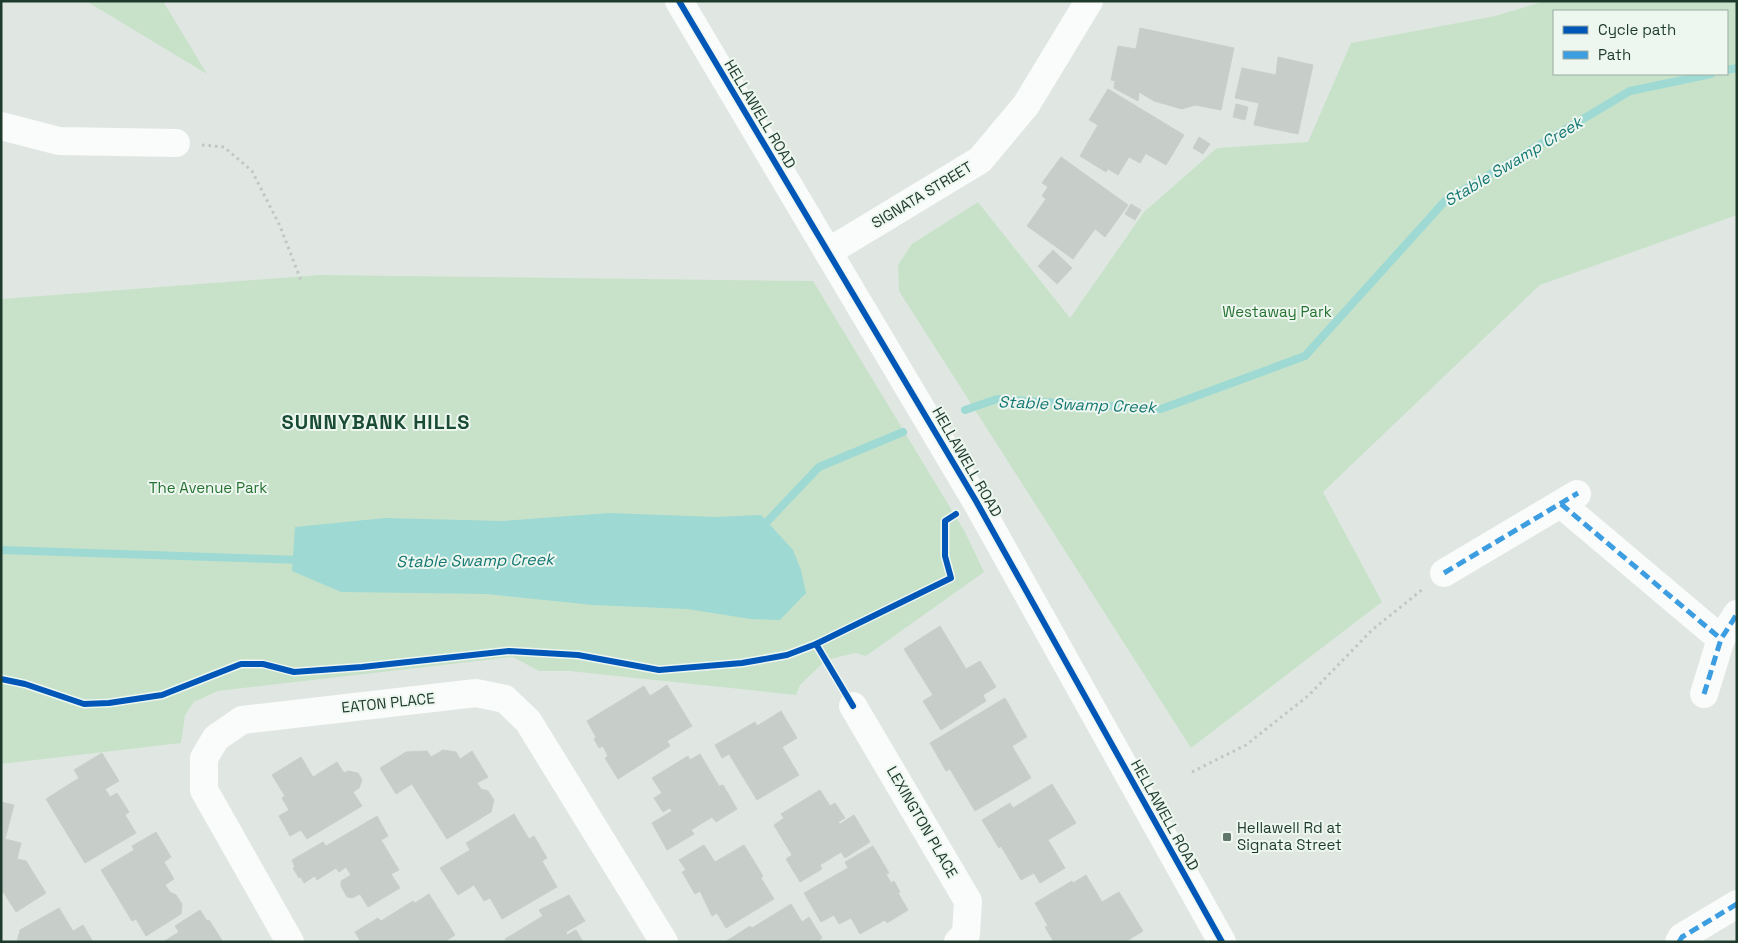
<svg xmlns="http://www.w3.org/2000/svg" width="1738" height="943" font-family="'Space Grotesk',sans-serif">
  <style>
    .green { fill: #c8e2ca; fill-rule: evenodd }
    .water { fill: #9ed9d3 }
    .lines { fill: none; stroke-linecap: round; stroke-linejoin: round }
    .stream { stroke: #9ed9d3; stroke-width: 8 }
    .building { fill: #c7ceca; stroke: #c9d0cb }
    .path { stroke: #bfc7c3; stroke-width: 3; stroke-dasharray: 2.5 4; stroke-linecap: butt }
    .minor { stroke: #fafbfb; stroke-width: 28 }
    .tertiary { stroke: #fafbfb; stroke-width: 28 }
    .quiet { stroke: #3c9ee1; stroke-width: 5; stroke-dasharray: 10 5; stroke-linecap: butt }
    .cycleway-casing { stroke: #edf7f0; stroke-width: 9 }
    .cycleway { stroke: #0057b8; stroke-width: 6 }
    .poi-dot { fill: #62776c; stroke: #edf7f0; stroke-width: 2 }
    .labels { text-anchor: middle; stroke-width: 4; stroke-linejoin: round; paint-order: stroke }
    .street-label { font-size: 15px; fill: #1e3a2c; stroke: #edf7f0 }
    .park-label { font-size: 15px; fill: #277233; stroke: #edf7f0 }
    .poi-label { font-size: 15px; fill: #1e3a2c; stroke: #edf7f0; text-anchor: start }
    .water-label { font-size: 16px; font-style: italic; fill: #167873; stroke: #edf7f0 }
    .district-label { font-size: 20px; font-weight: bold; letter-spacing: 1px; fill: #1a4c35; stroke: #edf7f0 }
  </style>
  <rect width="100%" height="100%" fill="#e0e7e2"/>
  <g class="green">
    <path d="M86 1H163L207 74Z"/>
    <path d="M1545 1H1737V215L1540 285 1323 492 1382 602 1191 748 899 291 898 265 912 244 978 202 1070 318 1144 212 1217 148 1308 142 1351 43 1495 16ZM1554 11H1727V74H1554Z"/>
    <path d="M319 275 813 281 965 532 984 572 866 656 855 653 826 660 800 685 796 695 569 671H539L513 657 218 691 194 702 185 715 181 743 1 764V299Z"/>
  </g>
  <path class="water" d="M609 513 715 517 761 515 793 550 801 570 806 593 780 620 751 619 687 609 593 605 487 594 341 592 292 571 295 527 385 518 502 521Z"/>
  <g class="lines">
    <g class="stream">
      <path d="M1727 70 1737 68"/>
      <path d="M965 410 997 399 1161 409 1305 356 1445 201 1630 91 1711 74"/>
      <path d="M761 528 819 467 903 432"/>
      <path d="M1 550 302 560"/>
    </g>
  </g>
  <g class="building">
    <path d="M1140 28 1234 48 1221 110 1195 105 1198 91 1193 90V94L1185 99 1175 98 1169 89 1170 85 1160 83V85L1147 83 1146 87 1111 80 1118 46 1136 49Z"/>
    <path d="M1278 57 1313 65 1298 134 1254 125 1259 103 1235 98 1242 68 1276 75Z"/>
    <path d="M1115 81 1146 87 1147 83 1160 85V83L1170 85 1169 89 1175 98 1185 99 1193 94V90L1198 91 1195 105 1182 109 1154 101 1139 92 1138 101 1114 88Z"/>
    <path d="M1108 89 1184 135 1166 165 1124 141 1106 172 1080 156 1098 125 1089 120Z"/>
    <path d="M1236 104 1248 107 1245 120 1233 117Z"/>
    <path d="M1199 137 1210 144 1203 154 1193 148Z"/>
    <path d="M1124 141 1146 153 1140 163 1129 157 1118 175 1108 169Z"/>
    <path d="M1061 157 1128 205 1105 237 1095 229 1073 259 1027 226 1046 199 1042 196 1048 187 1042 183Z"/>
    <path d="M1131 204 1141 210 1135 220 1125 214Z"/>
    <path d="M1053 250 1072 268 1057 284 1038 266Z"/>
    <path d="M940 626 966 669 980 661 996 687 983 695 986 701 941 730 923 701 933 695 904 649Z"/>
    <path d="M667 685 692 726 667 741 670 746 618 779 605 758 608 756 603 746 599 748 594 739 596 737 587 721 644 686 650 696Z"/>
    <path d="M1005 698 1027 737 1012 746 1031 778 975 811 950 769 946 771 930 743Z"/>
    <path d="M781 711 797 738 782 747 799 775 757 800 729 754 722 758 715 745 755 722 757 726Z"/>
    <path d="M443 750 456 752 460 759 472 751 488 777 477 783 481 789 488 791 494 800 491 812 447 839 412 784 396 794 380 768 406 752 427 751 431 757Z"/>
    <path d="M102 753 119 781 105 789 110 797 117 793 129 812 125 815 136 833 85 863 46 799 79 778 74 770Z"/>
    <path d="M700 754 719 786 723 785 737 809 716 822 712 817 691 830 694 834 667 850 652 823 672 811 670 808 663 812 654 798 662 793 652 778 688 756 690 760Z"/>
    <path d="M301 757 313 777 337 762 344 773 348 771 358 773 362 780 359 788 353 792 362 806 307 839 301 830 290 836 279 816 289 810 282 798 285 796 272 775Z"/>
    <path d="M1052 784 1076 823 1048 840 1065 868 1040 883 1034 873 1021 880 1001 846 999 848 982 820 1010 803 1013 808Z"/>
    <path d="M820 790 830 806 835 803 845 818 838 822 840 824 854 815 870 842 845 858 841 852 820 865 822 869 800 882 786 859 792 855 774 825 784 818 781 814Z"/>
    <path d="M1 802 14 805 5 839 21 843 17 859 26 861 46 893 16 912 4 893 1 892Z"/>
    <path d="M514 814 529 839 534 836 547 858 542 861 557 887 502 919 490 898 484 901 474 885 458 895 440 868 470 850 466 843Z"/>
    <path d="M377 816 388 836 381 840 399 870 391 874 400 888 368 907 360 894 352 898 347 897 341 886V881L351 875 346 867 339 872 336 868 317 880 315 876 304 883 301 877 299 878 293 868 295 867 292 860 323 842 326 846Z"/>
    <path d="M156 832 171 857 164 862 174 879 165 885 170 892 176 895 182 904 181 914 146 936 136 919 132 921 101 870 134 850 132 846Z"/>
    <path d="M704 845 715 862 744 845 763 876 761 878 774 899 726 928 717 913 712 916 700 891 695 894 682 872 686 870 679 860Z"/>
    <path d="M873 846 889 873 886 874 891 883 894 881 900 892 898 893 908 910 887 923 885 920 860 934 851 918 839 924 834 915 821 922 804 893 848 868 845 862Z"/>
    <path d="M1086 875 1102 902 1119 892 1143 931 1125 942H1054L1045 927 1048 926 1035 903 1072 881 1073 883Z"/>
    <path d="M429 894 455 935 444 942H361L355 932 378 918 381 921 413 901 415 903Z"/>
    <path d="M569 895 585 921 566 932 567 935 576 930 583 942H507L505 939 543 916 539 910Z"/>
    <path d="M791 904 802 922 809 917 822 938 817 942H725L750 926 752 928Z"/>
    <path d="M59 908 73 931 83 925 93 942H17L20 930Z"/>
    <path d="M200 910 207 921 209 920 223 942H163L179 932 175 926Z"/>
  </g>
  <g class="lines">
    <g class="path">
      <path d="M202 145 224 147 252 171 280 226 302 283"/>
      <path d="M1192 772 1246 745 1309 695 1372 630 1423 589"/>
    </g>
    <g class="minor">
      <path d="M1 126 59 141 176 143"/>
      <path d="M1561 504 1721 639"/>
      <path d="M1444 573 1577 494"/>
      <path d="M1704 694 1721 639 1737 614"/>
      <path d="M853 706 968 901 966 934 958 942"/>
      <path d="M290 942 204 790V758L216 738 242 720 476 693 505 699 528 721 664 942"/>
      <path d="M1679 942 1682 937 1737 904"/>
    </g>
    <g class="tertiary">
      <path d="M679 1 976 501 1222 942"/>
      <path d="M828 252 980 160 1026 105 1089 1"/>
    </g>
    <g class="quiet">
      <path d="M1561 504 1721 639"/>
      <path d="M1444 573 1578 493"/>
      <path d="M1704 694 1721 639 1737 614"/>
      <path d="M1679 942 1682 937 1737 904"/>
    </g>
    <defs>
      <g id="cycleway">
        <path d="M679 1 976 501 1222 942"/>
        <path d="M816 644 853 706"/>
        <path d="M1 679 25 684 84 704 109 703 162 695 241 664H263L294 672 362 667 509 651 578 655 659 670 742 663 787 655 816 644 951 578 945 556V521L956 514"/>
      </g>
    </defs>
    <use href="#cycleway" class="cycleway-casing"/>
    <use href="#cycleway" class="cycleway"/>
  </g>
  <rect class="poi-dot" x="1222" y="832" width="10" height="10" rx="2.5"/>
  <g class="labels">
    <g class="street-label">
      <text transform="translate(760 114) rotate(59)" y="5">HELLAWELL ROAD</text>
      <text transform="translate(922 195) rotate(-31)" y="5">SIGNATA STREET</text>
      <text transform="translate(967 462) rotate(60)" y="5">HELLAWELL ROAD</text>
      <text transform="translate(388 703) rotate(-6)" y="5">EATON PLACE</text>
      <text transform="translate(1165 815) rotate(61)" y="5">HELLAWELL ROAD</text>
      <text transform="translate(922 822) rotate(60)" y="5">LEXINGTON PLACE</text>
    </g>
    <g class="park-label">
      <text x="1277" y="317">Westaway Park</text>
      <text x="208" y="493">The Avenue Park</text>
    </g>
    <g class="poi-label">
      <text x="1237" y="833">Hellawell Rd at<tspan x="1237" dy="17">Signata Street</tspan></text>
    </g>
    <g class="water-label">
      <text transform="translate(1513 161) rotate(-31)" y="6">Stable Swamp Creek</text>
      <text transform="translate(1077 404) rotate(2)" y="6">Stable Swamp Creek</text>
      <text transform="translate(475 560) rotate(-1)" y="6">Stable Swamp Creek</text>
    </g>
    <g class="district-label">
      <text x="376" y="429">SUNNYBANK HILLS</text>
    </g>
  </g>
  <rect width="1738" height="943" fill="none" stroke="#1e3a2c" stroke-width="5"/>
  <rect x="1553" y="10" width="175" height="65" fill="#edf7f0" stroke="#9aaba2"/>
  <rect x="1563" y="26" width="25" height="8" fill="#0057b8" stroke="#9aaba2"/>
  <text x="1598" y="35" font-size="15" fill="#1e3a2c">Cycle path</text>
  <rect x="1563" y="51" width="25" height="8" fill="#3c9ee1" stroke="#9aaba2"/>
  <text x="1598" y="60" font-size="15" fill="#1e3a2c">Path</text>
</svg>
